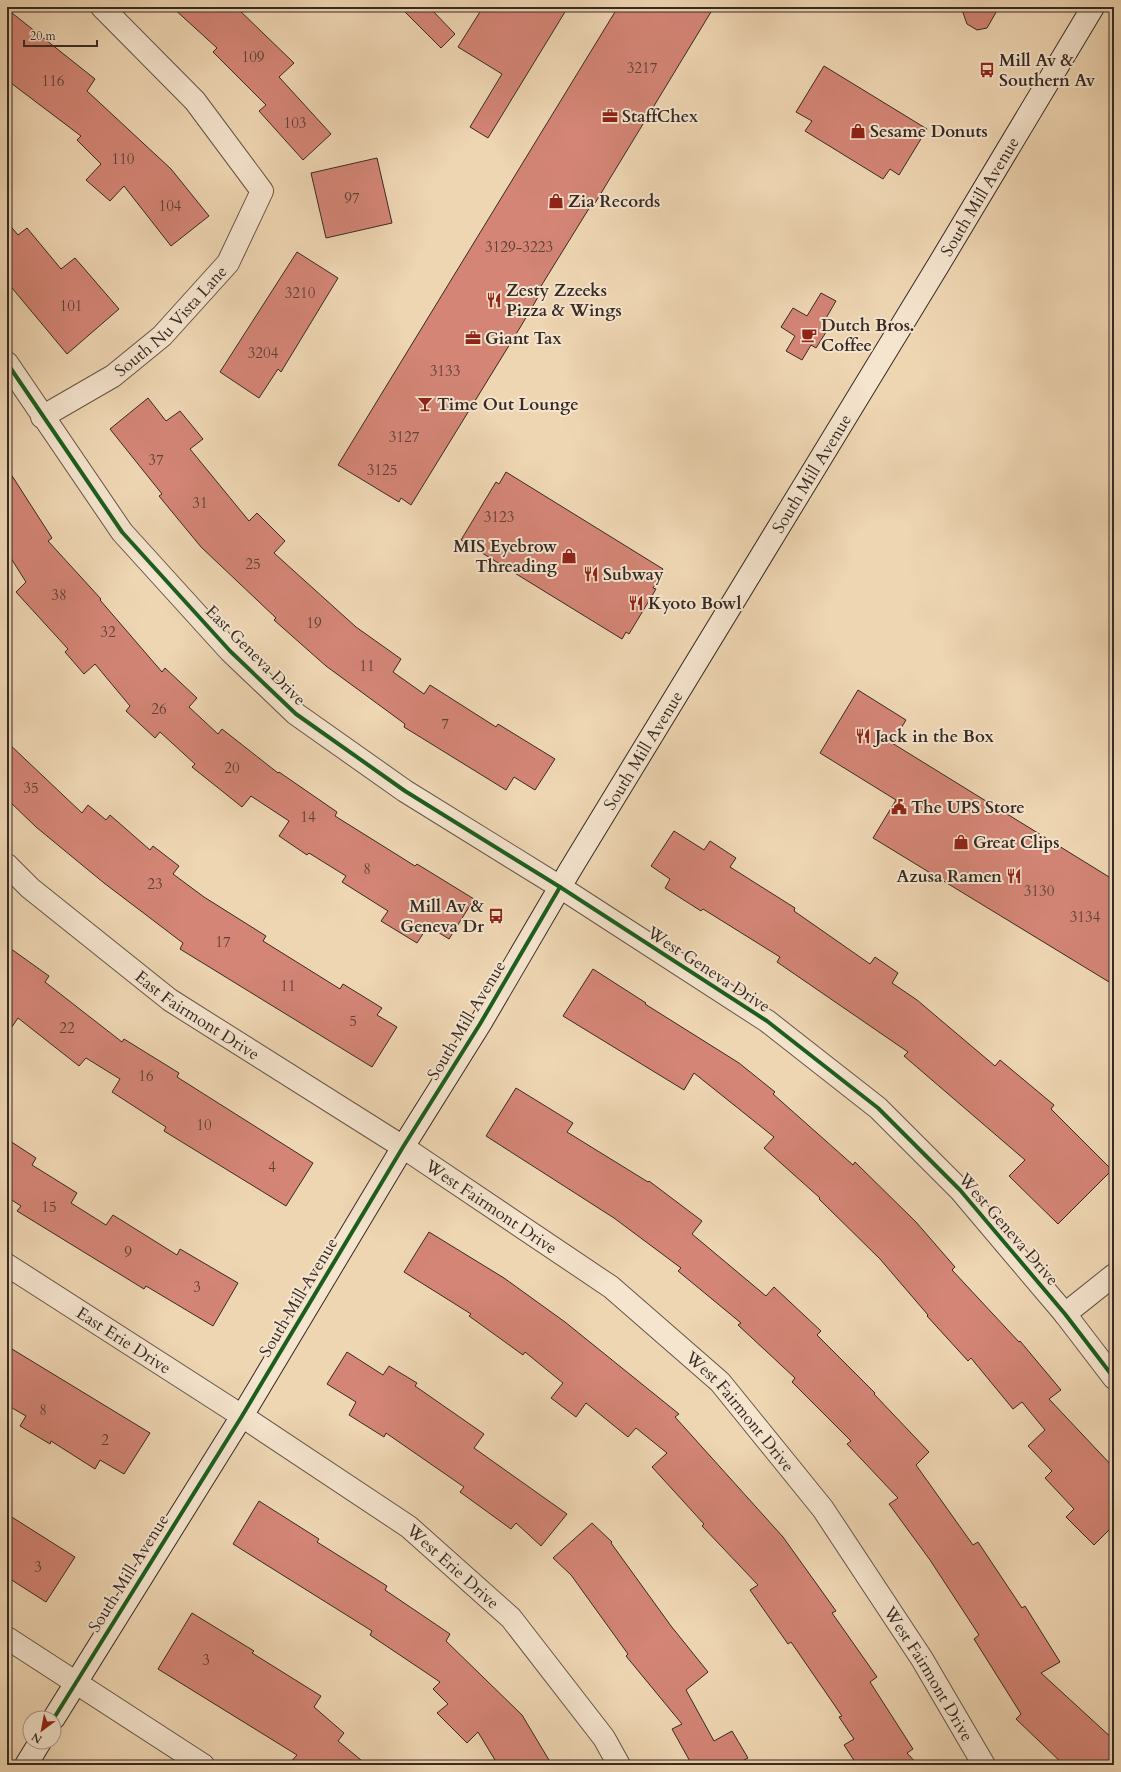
<svg xmlns="http://www.w3.org/2000/svg" width="1121" height="1772" font-family="Cardo,serif">
  <style>
    .building { fill: #d48576; stroke: #362a24 }
    .lines { fill: none; stroke-linecap: round; stroke-linejoin: round }
    .minor-casing { stroke: #645548; stroke-width: 24 }
    .secondary-casing { stroke: #362a24; stroke-width: 24 }
    .minor { stroke: #f5e4ce; stroke-width: 22 }
    .secondary { stroke: #f5e4ce; stroke-width: 22 }
    .cycleway-casing { stroke: #f5e4ce; stroke-width: 6 }
    .cycleway { stroke: #1b5e20; stroke-width: 4 }
    .labels { text-anchor: middle; stroke-width: 4; stroke-linejoin: round; paint-order: stroke }
    .number-label { font-size: 15px; fill: #5e4138 }
    .poi-label { font-size: 17px; font-weight: bold; fill: #362a24; stroke: #f5e4ce; text-anchor: start }
    .street-label { font-size: 17px; fill: #362a24; stroke: #f5e4ce }
  </style>
  <rect width="100%" height="100%" fill="#efd6b3"/>
  <filter id="stains"><feTurbulence type="fractalNoise" baseFrequency=".005" numOctaves="4"/><feColorMatrix values="0 0 0 0 .2 0 0 0 0 .09 0 0 0 0 .02 0 0 0 .5 -.17"/></filter>
  <radialGradient id="worn" r=".72"><stop offset=".6" stop-color="#630" stop-opacity="0"/><stop offset="1" stop-color="#630" stop-opacity=".3"/></radialGradient>
  <g class="building">
    <path d="M172 7H236L294 63 279 77 331 134 303 160 259 111 266 105 213 52 217 48Z"/>
    <path d="M400 7H429L455 34 441 48Z"/>
    <path d="M483 7H568L488 138 470 127 502 74 458 47Z"/>
    <path d="M618 7H714L606 185 595 203 593 202 538 291 541 292 521 326 411 505 401 498 399 502 338 465Z"/>
    <path d="M961 7H999L987 28 977 30 967 24Z"/>
    <path d="M7 9 95 79 87 91 171 169 209 216 171 246 124 186 110 201 86 180 101 164 77 140 81 136 7 80Z"/>
    <path d="M824 66 927 129 899 175 890 169 883 179 805 131 812 121 796 112Z"/>
    <path d="M377 158 392 223 326 238 311 173Z"/>
    <path d="M7 222 18 235 27 228 61 269 75 258 119 309 67 354 7 282Z"/>
    <path d="M297 252 338 278 281 372 278 369 259 398 220 372Z"/>
    <path d="M821 293 836 301 822 325 828 329 816 348 811 345 802 360 786 351 795 336 781 327 793 308 807 316Z"/>
    <path d="M148 398 166 421 180 411 203 439 190 449 249 521 257 513 285 541 274 553 356 627 401 659 393 672 424 694 430 685 496 727 498 724 555 759 535 790 514 777 506 790 404 727 405 724 326 666 274 620 276 618 201 547 159 496 162 494 110 429Z"/>
    <path d="M7 468 52 538 48 541 101 599 100 600 162 672 165 668 197 698 189 707 218 734 222 729 278 773 279 772 337 812 335 816 415 866 417 864 474 899 449 939 428 926 417 943 381 921 388 911 342 882 346 876 309 853 307 855 279 836 289 821 251 796 242 807 192 767 195 764 160 732 155 738 126 711 130 706 95 664 84 674 65 652 68 649 16 592 26 582 7 552Z"/>
    <path d="M506 472 663 569 656 579 658 580 653 588 656 589 629 634 626 632 622 639 461 540 496 482 499 484Z"/>
    <path d="M858 690 906 720 892 743 1114 880V985L873 838 896 800 820 753Z"/>
    <path d="M7 742 82 813 88 805 106 820 110 815 150 850 153 846 179 866 173 874 204 897 266 936 263 941 340 989 343 984 382 1008 377 1015 397 1027 372 1067 180 949 183 943 104 883 36 827 7 799Z"/>
    <path d="M674 831 704 850 710 841 736 858 730 867 795 908 794 911 870 964 875 957 898 973 892 983 917 1000 995 1066 1000 1060 1054 1105 1051 1109 1112 1170 1058 1224 1009 1176 1025 1160 904 1056 908 1052 777 962 780 957 703 909 701 911 665 888 670 879 651 866Z"/>
    <path d="M7 946 49 976 45 982 122 1042 124 1039 179 1073 177 1077 313 1163 286 1206 164 1131 166 1127 112 1092 120 1079 86 1058 79 1066 18 1018 7 1034Z"/>
    <path d="M593 969 646 1003 645 1004 739 1063 775 1092 773 1094 853 1165 855 1162 916 1222 955 1267 952 1270 1019 1342 1020 1341 1061 1390 1049 1399 1114 1468V1525L1094 1545 1066 1517 1074 1509 1045 1478 1052 1471 1028 1446 1045 1430 1022 1402 1013 1409 971 1358 968 1361 927 1316 928 1315 880 1259 819 1199 820 1198 764 1148 774 1137 694 1073 684 1090 563 1016Z"/>
    <path d="M516 1088 573 1123 567 1132 648 1182 649 1181 702 1221 692 1234 766 1296 774 1287 821 1331 817 1335 875 1393 874 1394 929 1452 916 1465 973 1545 978 1542 1022 1608 1025 1606 1060 1662 1041 1673 1114 1740V1765H1064L1016 1719 1021 1714 974 1639 979 1635 930 1560 889 1504 898 1498 847 1444 851 1441 792 1382 795 1378 738 1325 741 1323 678 1271 681 1268 614 1218 486 1136Z"/>
    <path d="M7 1139 36 1158 32 1165 77 1193 71 1203 106 1225 113 1215 177 1255 180 1249 238 1283 213 1326 146 1286 144 1289 17 1211 21 1206 7 1197Z"/>
    <path d="M429 1232 504 1278 565 1322 679 1414 675 1417 783 1537 836 1611 832 1613 877 1677 870 1682 913 1749 907 1753 918 1765H857L844 1745 854 1739 839 1717 842 1716 791 1642 788 1644 750 1590 758 1585 702 1526 704 1524 652 1467 667 1453 636 1428 628 1437 586 1403 576 1417 551 1398 563 1383 525 1352 523 1355 469 1316 471 1314 404 1272Z"/>
    <path d="M7 1346 150 1433 124 1474 100 1460 95 1469 51 1441 50 1444 20 1426 26 1416 7 1405Z"/>
    <path d="M347 1352 383 1375 389 1366 417 1383 415 1386 484 1434 474 1448 567 1514 541 1546 516 1523 511 1529 460 1492 464 1487 386 1433 384 1437 349 1415 356 1402 327 1384Z"/>
    <path d="M259 1501 319 1539 317 1542 387 1586 385 1590 450 1634 446 1641 522 1715 552 1765H498L478 1732 467 1743 437 1713 448 1704 433 1689 440 1682 370 1635 372 1631 233 1544Z"/>
    <path d="M7 1514 75 1557 46 1602 7 1577Z"/>
    <path d="M592 1523 612 1542 611 1543 671 1626 708 1672 686 1690 714 1741 732 1731 748 1758 735 1765H692L672 1729 682 1724 626 1656 628 1654 571 1575 553 1558Z"/>
    <path d="M192 1613 254 1651 252 1653 321 1696 314 1707 344 1733 338 1741 367 1765H288L297 1755 158 1669Z"/>
  </g>
  <g class="lines">
    <defs>
      <g id="minor">
        <path d="M7 363 122 532 230 651 296 714 405 791 560 887 767 1021 878 1108 960 1190 1065 1314 1114 1378"/>
        <path id="s1" d="M42 417 113 376 162 336 228 263 262 191 195 101 102 7"/>
        <path id="s2" d="M7 865 30 888 170 1000 403 1147 611 1287 720 1382 823 1509 922 1659 984 1765"/>
        <path id="s3" d="M7 1265 242 1416 409 1527 511 1618 604 1738 619 1765"/>
        <path d="M1065 1314 1114 1275"/>
        <path d="M7 1638 203 1765"/>
      </g>
      <g id="secondary">
        <path id="s4" d="M54 1718 242 1416 403 1147 480 1024 570 870 939 264 1093 7"/>
        <path d="M26 1765 40 1742"/>
      </g>
    </defs>
    <use href="#minor" class="minor-casing"/>
    <use href="#secondary" class="secondary-casing"/>
    <use href="#minor" class="minor"/>
    <use href="#secondary" class="secondary"/>
    <defs>
      <g id="cycleway">
        <path d="M7 363 122 532 230 651 296 714 405 791 560 887 767 1021 878 1108 960 1190 1065 1314 1114 1378"/>
        <path d="M54 1718 242 1416 403 1147 480 1024 560 887"/>
      </g>
    </defs>
    <use href="#cycleway" class="cycleway-casing"/>
    <use href="#cycleway" class="cycleway"/>
  </g>
  <defs>
    <symbol id="bus-bare" viewBox="-9 -9 18 18"><path d="M-5-6H5V4H4V6H2V4H-2V6H-4V4H-5ZM-3.5-4V0h7V-4ZM-3.5 1.2v1.5H-2V1.2ZM2 1.2v1.5H3.5V1.2Z" fill="#8f2418" stroke="#f5e4ce" stroke-width="2.5" paint-order="stroke"/></symbol>
    <symbol id="office-bare" viewBox="-9 -9 18 18"><path d="M-6-3h4V-5.5h4V-3h4V5H-6ZM-1-4.5V-3h2v-1.5ZM-6 0V1H6V0Z" fill="#8f2418" stroke="#f5e4ce" stroke-width="2.5" paint-order="stroke"/></symbol>
    <symbol id="shop-bare" viewBox="-9 -9 18 18"><path d="M-5-2.5h2.3a2.7 3.5 0 0 1 5.4 0H5L5.5 6h-11ZM-1.5-2.5h3a1.5 2.3 0 0 0-3 0Z" fill="#8f2418" stroke="#f5e4ce" stroke-width="2.5" paint-order="stroke"/></symbol>
    <symbol id="restaurant-bare" viewBox="-9 -9 18 18"><path d="M-5-6h1v4h1v-4h1v4h1v-4h1v5L-1.5 .5V6h-2V.5L-5-1ZM5-6V6H3V1.5H1.5Q1.5-4 5-6Z" fill="#8f2418" stroke="#f5e4ce" stroke-width="2.5" paint-order="stroke"/></symbol>
    <symbol id="cafe-bare" viewBox="-9 -9 18 18"><path d="M-5.5-4.5H6V0H3Q3 3.5 0 3.5H-2.5Q-5.5 3.5-5.5 0ZM3-3.2v2h1.7v-2ZM-6 4.5H4V6H-6Z" fill="#8f2418" stroke="#f5e4ce" stroke-width="2.5" paint-order="stroke"/></symbol>
    <symbol id="bar-bare" viewBox="-9 -9 18 18"><path d="M-6-5H6L.8 .8V4.5H3.5V6h-7V4.5H-.8V.8Z" fill="#8f2418" stroke="#f5e4ce" stroke-width="2.5" paint-order="stroke"/></symbol>
    <symbol id="civic-bare" viewBox="-9 -9 18 18"><path d="M-.6-6.5H3V-4.5H.6V-3L4-1V1h2V6H-6V1h2V-1L-.6-3ZM-1.2 2.5V6h2.4V2.5Z" fill="#8f2418" stroke="#f5e4ce" stroke-width="2.5" paint-order="stroke"/></symbol>
  </defs>
  <g fill-rule="evenodd">
    <use href="#bus-bare" x="976" y="59" width="22" height="22"/>
    <use href="#office-bare" x="599" y="105" width="22" height="22"/>
    <use href="#shop-bare" x="847" y="120" width="22" height="22"/>
    <use href="#shop-bare" x="545" y="190" width="22" height="22"/>
    <use href="#restaurant-bare" x="483" y="289" width="22" height="22"/>
    <use href="#cafe-bare" x="798" y="324" width="22" height="22"/>
    <use href="#office-bare" x="462" y="327" width="22" height="22"/>
    <use href="#bar-bare" x="414" y="393" width="22" height="22"/>
    <use href="#shop-bare" x="558" y="545" width="22" height="22"/>
    <use href="#restaurant-bare" x="580" y="563" width="22" height="22"/>
    <use href="#restaurant-bare" x="625" y="592" width="22" height="22"/>
    <use href="#restaurant-bare" x="852" y="725" width="22" height="22"/>
    <use href="#civic-bare" x="888" y="796" width="22" height="22"/>
    <use href="#shop-bare" x="950" y="831" width="22" height="22"/>
    <use href="#restaurant-bare" x="1003" y="865" width="22" height="22"/>
    <use href="#bus-bare" x="485" y="905" width="22" height="22"/>
  </g>
  <g class="labels">
    <g class="number-label">
      <text x="253" y="62">109</text>
      <text x="642" y="73">3217</text>
      <text x="53" y="86">116</text>
      <text x="295" y="128">103</text>
      <text x="123" y="164">110</text>
      <text x="352" y="203">97</text>
      <text x="170" y="211">104</text>
      <text x="519" y="252">3129-3223</text>
      <text x="300" y="298">3210</text>
      <text x="71" y="311">101</text>
      <text x="263" y="358">3204</text>
      <text x="445" y="376">3133</text>
      <text x="404" y="442">3127</text>
      <text x="156" y="465">37</text>
      <text x="382" y="475">3125</text>
      <text x="200" y="508">31</text>
      <text x="499" y="522">3123</text>
      <text x="253" y="569">25</text>
      <text x="59" y="600">38</text>
      <text x="314" y="628">19</text>
      <text x="108" y="637">32</text>
      <text x="367" y="671">11</text>
      <text x="159" y="714">26</text>
      <text x="445" y="729">7</text>
      <text x="232" y="773">20</text>
      <text x="31" y="793">35</text>
      <text x="308" y="822">14</text>
      <text x="367" y="874">8</text>
      <text x="155" y="889">23</text>
      <text x="1039" y="896">3130</text>
      <text x="1085" y="922">3134</text>
      <text x="223" y="947">17</text>
      <text x="288" y="991">11</text>
      <text x="353" y="1026">5</text>
      <text x="67" y="1033">22</text>
      <text x="146" y="1081">16</text>
      <text x="204" y="1130">10</text>
      <text x="272" y="1172">4</text>
      <text x="49" y="1212">15</text>
      <text x="128" y="1257">9</text>
      <text x="197" y="1292">3</text>
      <text x="43" y="1415">8</text>
      <text x="105" y="1445">2</text>
      <text x="38" y="1572">3</text>
      <text x="206" y="1665">3</text>
    </g>
    <g class="poi-label">
      <text x="999" y="66">Mill Av &amp;<tspan x="999" dy="20">Southern Av</tspan></text>
      <text x="622" y="122">StaffChex</text>
      <text x="870" y="137">Sesame Donuts</text>
      <text x="568" y="207">Zia Records</text>
      <text x="506" y="296">Zesty Zzeeks<tspan x="506" dy="20">Pizza &amp; Wings</tspan></text>
      <text x="821" y="331">Dutch Bros.<tspan x="821" dy="20">Coffee</tspan></text>
      <text x="485" y="344">Giant Tax</text>
      <text x="437" y="410">Time Out Lounge</text>
      <text x="557" y="552" text-anchor="end">MIS Eyebrow<tspan x="557" dy="20">Threading</tspan></text>
      <text x="603" y="580">Subway</text>
      <text x="648" y="609">Kyoto Bowl</text>
      <text x="875" y="742">Jack in the Box</text>
      <text x="911" y="813">The UPS Store</text>
      <text x="973" y="848">Great Clips</text>
      <text x="1002" y="882" text-anchor="end">Azusa Ramen</text>
      <text x="484" y="912" text-anchor="end">Mill Av &amp;<tspan x="484" dy="20">Geneva Dr</tspan></text>
    </g>
    <g class="street-label">
      <text dy="6" stroke="none"><textPath href="#s4" startOffset="1781">South Mill Avenue</textPath></text>
      <text dy="6" stroke="none"><textPath href="#s1" startOffset="162">South Nu Vista Lane</textPath></text>
      <text dy="6" stroke="none"><textPath href="#s4" startOffset="1457">South Mill Avenue</textPath></text>
      <text transform="translate(256 655) rotate(45)" y="6">East Geneva Drive</text>
      <text dy="6" stroke="none"><textPath href="#s4" startOffset="1133">South Mill Avenue</textPath></text>
      <text transform="translate(709 969) rotate(33)" y="6">West Geneva Drive</text>
      <text dy="6" stroke="none"><textPath href="#s2" startOffset="243">East Fairmont Drive</textPath></text>
      <text transform="translate(466 1020) rotate(-59)" y="6">South Mill Avenue</text>
      <text dy="6" stroke="none"><textPath href="#s2" startOffset="594">West Fairmont Drive</textPath></text>
      <text transform="translate(1009 1229) rotate(49)" y="6">West Geneva Drive</text>
      <text transform="translate(298 1297) rotate(-59)" y="6">South Mill Avenue</text>
      <text dy="6" stroke="none"><textPath href="#s3" startOffset="139">East Erie Drive</textPath></text>
      <text dy="6" stroke="none"><textPath href="#s2" startOffset="918">West Fairmont Drive</textPath></text>
      <text dy="6" stroke="none"><textPath href="#s3" startOffset="539">West Erie Drive</textPath></text>
      <text transform="translate(128 1573) rotate(-58)" y="6">South Mill Avenue</text>
      <text dy="6" stroke="none"><textPath href="#s2" startOffset="1242">West Fairmont Drive</textPath></text>
    </g>
  </g>
  <rect width="1121" height="1772" fill="none" stroke="#efd6b3" stroke-width="24"/>
  <rect x="8" y="8" width="1105" height="1756" fill="none" stroke="#362a24" stroke-width="2"/>
  <rect x="12" y="12" width="1097" height="1748" fill="none" stroke="#362a24"/>
  <g transform="translate(42 1730) rotate(212)"><circle r="19" fill="#f5e4ce" stroke="#a99a8a"/>
  <path d="M0-3L7 15L0 10L-7 15Z" fill="#8f2418"/>
  <text y="-6" font-size="11" font-weight="bold" text-anchor="middle" fill="#362a24">N</text>
  </g>
  <path d="M24 40v6h73v-6" fill="none" stroke="#362a24" stroke-width="2"/>
  <text x="30" y="40" font-size="12" fill="#362a24" stroke="#f5e4ce" stroke-width="3" paint-order="stroke">20 m</text>
  <rect width="100%" height="100%" filter="url(#stains)"/>
  <rect width="100%" height="100%" fill="url(#worn)"/>
</svg>
